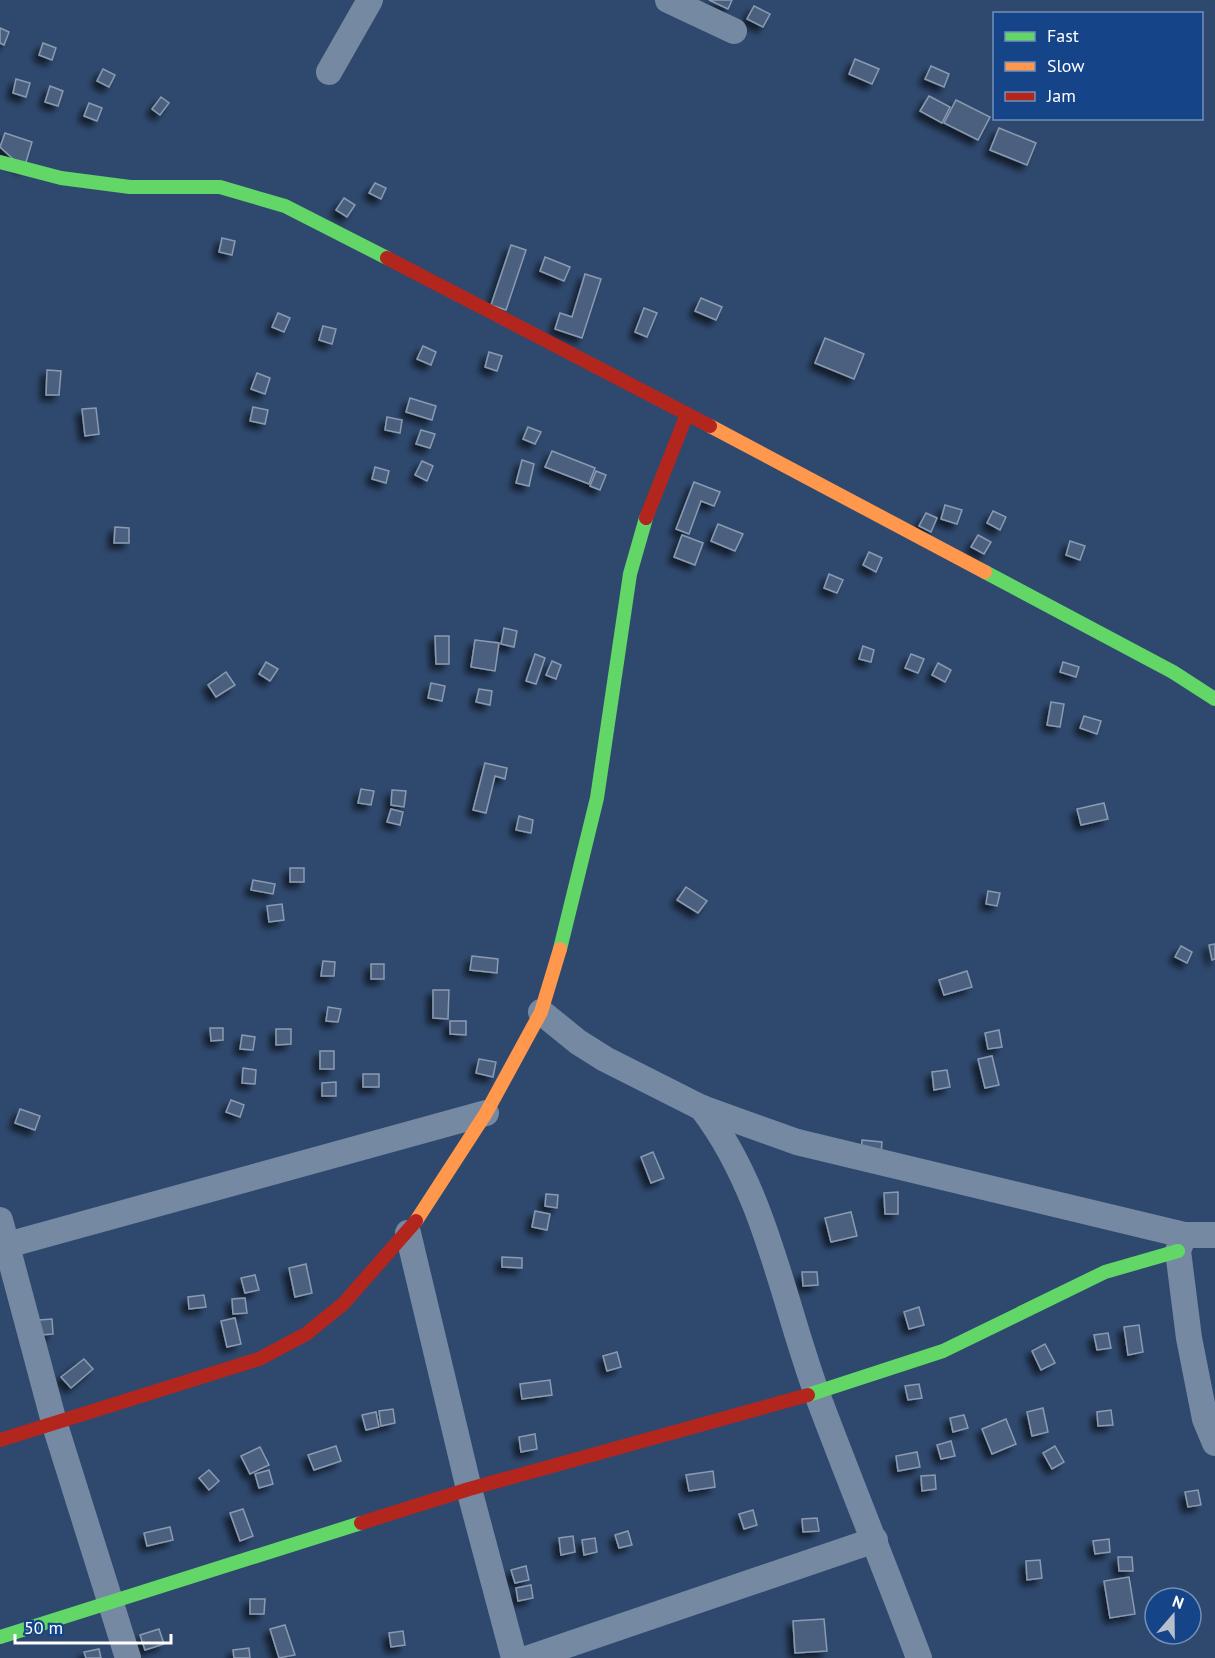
<svg xmlns="http://www.w3.org/2000/svg" width="1215" height="1658" font-family="'PT Sans',sans-serif">
  <style>
    .building { fill: #4c617e; stroke: #8a9ab1; stroke-width: 1.5; filter: url(#shadow) }
    .lines { fill: none; stroke-linecap: round; stroke-linejoin: round }
    .street { stroke: #7689a3; stroke-width: 26 }
    .fast { stroke: #63d668; stroke-width: 14 }
    .slow { stroke: #ff974d; stroke-width: 14 }
    .jam { stroke: #b3261e; stroke-width: 14 }
  </style>
  <defs>
    <filter id="shadow"><feDropShadow dx="-5.5" dy="5.5" stdDeviation="3" flood-color="#0009"/></filter>
  </defs>
  <rect width="100%" height="100%" fill="#2f496e"/>
  <g class="building">
    <path d="M709 0H732L728 9Z"/>
    <path d="M754 6 770 14 763 27 747 19Z"/>
    <path d="M0 28 9 32 4 45 0 43Z"/>
    <path d="M43 43 56 48 52 60 39 55Z"/>
    <path d="M855 59 879 69 872 84 849 74Z"/>
    <path d="M931 66 949 74 944 87 925 79Z"/>
    <path d="M103 69 115 75 109 87 97 81Z"/>
    <path d="M16 79 30 83 26 97 13 93Z"/>
    <path d="M50 86 63 91 58 106 45 102Z"/>
    <path d="M929 96 950 107 942 123 920 111Z"/>
    <path d="M161 97 169 103 160 115 152 109Z"/>
    <path d="M956 100 990 117 978 140 944 123Z"/>
    <path d="M89 103 102 108 97 121 84 116Z"/>
    <path d="M999 128 1036 143 1027 165 990 150Z"/>
    <path d="M5 133 32 142 24 169 0 147Z"/>
    <path d="M375 183 386 188 381 199 369 193Z"/>
    <path d="M344 198 355 205 347 217 336 210Z"/>
    <path d="M222 238 235 241 232 255 219 252Z"/>
    <path d="M511 245 526 250 506 310 491 305Z"/>
    <path d="M545 257 570 267 564 281 540 271Z"/>
    <path d="M585 274 601 279 582 338 555 329 560 313 572 317Z"/>
    <path d="M701 298 722 307 716 320 695 311Z"/>
    <path d="M644 308 657 313 647 337 635 332Z"/>
    <path d="M278 313 290 318 284 332 272 327Z"/>
    <path d="M323 326 336 329 332 344 319 340Z"/>
    <path d="M825 338 864 354 854 379 815 363Z"/>
    <path d="M423 346 436 352 431 365 417 359Z"/>
    <path d="M489 352 502 356 497 371 485 367Z"/>
    <path d="M47 370 61 371 59 395H46Z"/>
    <path d="M257 373 270 378 265 394 251 389Z"/>
    <path d="M410 398 436 406 432 420 406 412Z"/>
    <path d="M253 407 268 410 265 424 250 421Z"/>
    <path d="M96 408 99 434 85 436 82 409Z"/>
    <path d="M387 417 402 420 400 433 385 430Z"/>
    <path d="M528 427 541 432 535 444 523 439Z"/>
    <path d="M421 430 435 434 430 448 416 444Z"/>
    <path d="M552 451 595 468 589 484 545 467Z"/>
    <path d="M522 460 534 464 529 486 516 483Z"/>
    <path d="M422 461 433 466 427 481 415 475Z"/>
    <path d="M375 467 389 471 386 483 372 479Z"/>
    <path d="M596 471 606 475 600 490 590 486Z"/>
    <path d="M694 482 720 492 714 506 701 501 689 534 676 529Z"/>
    <path d="M945 505 962 510 957 524 941 519Z"/>
    <path d="M993 511 1006 517 1000 530 987 523Z"/>
    <path d="M926 513 937 518 931 532 919 526Z"/>
    <path d="M718 524 743 534 735 551 711 541Z"/>
    <path d="M115 527 129 528V543H114Z"/>
    <path d="M682 535 703 543 695 565 674 557Z"/>
    <path d="M978 535 991 542 984 554 971 547Z"/>
    <path d="M1070 541 1085 546 1080 560 1066 555Z"/>
    <path d="M869 552 882 558 876 572 863 565Z"/>
    <path d="M829 574 843 580 837 593 824 588Z"/>
    <path d="M504 628 517 631 514 647 501 644Z"/>
    <path d="M435 636H449V664H436Z"/>
    <path d="M475 640 499 643 495 671 471 667Z"/>
    <path d="M863 646 874 650 871 662 859 659Z"/>
    <path d="M535 654 545 658 536 684 526 681Z"/>
    <path d="M911 654 924 659 918 673 905 668Z"/>
    <path d="M552 661 561 665 556 679 546 675Z"/>
    <path d="M266 662 278 669 270 681 259 674Z"/>
    <path d="M1063 662 1079 667 1076 677 1060 672Z"/>
    <path d="M938 663 951 670 945 682 932 675Z"/>
    <path d="M226 672 235 685 216 697 208 685Z"/>
    <path d="M431 683 445 686 442 701 428 698Z"/>
    <path d="M479 689 492 691 490 705 476 702Z"/>
    <path d="M1051 702 1064 704 1060 727 1047 725Z"/>
    <path d="M1084 716 1101 721 1097 734 1080 728Z"/>
    <path d="M485 763 507 768 505 779 495 776 486 813 473 810Z"/>
    <path d="M361 789 374 791 371 805 358 803Z"/>
    <path d="M392 790 406 791 404 807 391 805Z"/>
    <path d="M1104 803 1108 819 1081 825 1077 809Z"/>
    <path d="M391 809 403 812 400 825 387 822Z"/>
    <path d="M519 816 533 820 531 833 516 830Z"/>
    <rect x="290" y="868" width="14" height="14"/>
    <path d="M253 880 275 884 273 894 251 890Z"/>
    <path d="M686 887 707 901 698 913 677 900Z"/>
    <path d="M988 891 1000 893 997 906 986 904Z"/>
    <path d="M282 904 284 920 269 922 267 906Z"/>
    <path d="M1215 944V959L1212 960 1209 945Z"/>
    <path d="M1181 946 1192 952 1187 963 1175 957Z"/>
    <path d="M472 956 498 959 497 973 470 970Z"/>
    <path d="M323 961 335 962 334 976H321Z"/>
    <rect x="371" y="964" width="13" height="15"/>
    <path d="M967 971 972 987 944 995 939 980Z"/>
    <path d="M433 990H449L448 1019 433 1018Z"/>
    <path d="M328 1007 341 1009 338 1022 326 1021Z"/>
    <path d="M450 1021H466V1035L450 1034Z"/>
    <path d="M210 1028H223V1040L211 1041Z"/>
    <path d="M276 1029H291V1044L276 1045Z"/>
    <path d="M999 1030 1002 1047 988 1049 985 1033Z"/>
    <path d="M242 1035 255 1037 253 1050 240 1049Z"/>
    <rect x="320" y="1051" width="14" height="18"/>
    <path d="M992 1056 999 1085 985 1088 978 1059Z"/>
    <path d="M479 1059 496 1062 493 1077 476 1073Z"/>
    <path d="M243 1068 256 1070 255 1084 242 1083Z"/>
    <path d="M947 1070 950 1087 934 1090 932 1072Z"/>
    <rect x="363" y="1074" width="16" height="13"/>
    <path d="M336 1082V1096H322V1083Z"/>
    <path d="M231 1100 244 1105 240 1117 226 1112Z"/>
    <path d="M20 1109 40 1116 35 1130 15 1123Z"/>
    <path d="M862 1140 882 1142 881 1155 861 1153Z"/>
    <path d="M653 1152 664 1178 651 1183 641 1157Z"/>
    <path d="M898 1192V1214H885L884 1193Z"/>
    <path d="M546 1194 558 1195 557 1208 545 1206Z"/>
    <path d="M535 1211 550 1214 547 1230 532 1227Z"/>
    <path d="M851 1212 857 1236 831 1242 825 1218Z"/>
    <path d="M502 1257 522 1258V1268L502 1267Z"/>
    <path d="M306 1264 312 1293 295 1297 289 1268Z"/>
    <path d="M802 1272H817L818 1285 803 1286Z"/>
    <path d="M255 1275 259 1290 245 1293 241 1278Z"/>
    <path d="M204 1295 206 1307 189 1309 188 1297Z"/>
    <path d="M245 1298 247 1313 233 1314 232 1299Z"/>
    <path d="M919 1307 924 1325 909 1329 904 1312Z"/>
    <path d="M235 1318 241 1344 227 1347 221 1321Z"/>
    <path d="M52 1319 53 1334 40 1335 39 1320Z"/>
    <path d="M1139 1325 1143 1352 1128 1355 1124 1327Z"/>
    <path d="M1108 1333 1111 1348 1097 1350 1094 1335Z"/>
    <path d="M1045 1344 1055 1363 1041 1370 1032 1351Z"/>
    <path d="M617 1352 621 1367 607 1371 603 1356Z"/>
    <path d="M84 1359 93 1369 71 1388 61 1377Z"/>
    <path d="M550 1380 552 1395 522 1399 520 1384Z"/>
    <path d="M919 1384 922 1398 908 1400 905 1386Z"/>
    <path d="M1043 1408 1048 1432 1032 1436 1027 1412Z"/>
    <path d="M393 1409 395 1423 381 1426 379 1411Z"/>
    <path d="M1111 1410 1113 1425 1098 1426 1097 1412Z"/>
    <path d="M376 1412 379 1427 366 1430 362 1415Z"/>
    <path d="M964 1415 968 1428 953 1432 950 1418Z"/>
    <path d="M1006 1419 1016 1444 992 1454 982 1429Z"/>
    <path d="M535 1434 537 1449 521 1452 519 1437Z"/>
    <path d="M951 1441 955 1456 941 1459 937 1445Z"/>
    <path d="M336 1446 341 1461 314 1470 308 1455Z"/>
    <path d="M1055 1446 1064 1462 1052 1469 1043 1453Z"/>
    <path d="M260 1447 269 1465 250 1474 241 1456Z"/>
    <path d="M917 1452 920 1467 898 1471 896 1456Z"/>
    <path d="M209 1470 219 1481 209 1490 199 1478Z"/>
    <path d="M269 1470 273 1484 259 1488 255 1474Z"/>
    <path d="M713 1471 715 1487 689 1491 686 1475Z"/>
    <path d="M935 1475 936 1489 922 1491 921 1476Z"/>
    <path d="M1198 1490 1201 1505 1188 1507 1185 1492Z"/>
    <path d="M243 1509 253 1536 240 1541 230 1513Z"/>
    <path d="M753 1510 757 1525 744 1529 739 1514Z"/>
    <path d="M817 1518 819 1531 803 1532 802 1519Z"/>
    <path d="M170 1527 173 1540 147 1546 144 1533Z"/>
    <path d="M628 1531 632 1545 619 1548 615 1535Z"/>
    <path d="M573 1536 575 1552 561 1555 559 1538Z"/>
    <path d="M595 1538 597 1552 584 1555 582 1540Z"/>
    <path d="M1109 1539 1110 1552 1095 1554 1093 1541Z"/>
    <path d="M1118 1557H1132L1133 1571H1119Z"/>
    <path d="M1040 1560 1042 1578 1027 1580 1026 1561Z"/>
    <path d="M526 1566 529 1580 515 1583 511 1570Z"/>
    <path d="M1129 1577 1135 1614 1110 1618 1104 1581Z"/>
    <path d="M531 1585 533 1598 518 1601 516 1588Z"/>
    <path d="M250 1599H265L264 1614H250Z"/>
    <path d="M824 1619 827 1651 795 1653 793 1621Z"/>
    <path d="M285 1625 295 1655 279 1658 270 1629Z"/>
    <path d="M159 1629 164 1644 145 1650 140 1635Z"/>
    <path d="M403 1631 405 1645 391 1647 389 1633Z"/>
    <path d="M249 1648 250 1658H234L233 1650Z"/>
    <path d="M99 1649 101 1658H86L84 1652Z"/>
  </g>
  <g class="lines">
    <g class="street">
      <path d="M668 0 734 31"/>
      <path d="M329 72 370 0"/>
      <path d="M541 1012 578 1042 605 1059 702 1108 797 1142 1184 1235H1215"/>
      <path d="M702 1108C765 1190 782 1298 817 1394 850 1482 886 1570 919 1658"/>
      <path d="M0 1220 54 1422 128 1658"/>
      <path d="M408 1233 469 1489 514 1658"/>
      <path d="M1184 1235 1178 1251 1189 1338 1205 1419 1215 1443"/>
      <path d="M0 1247 486 1113"/>
      <path d="M529 1658 875 1540"/>
    </g>
    <g class="fast">
      <path d="M0 162 61 178 130 187H220L285 206 387 258"/>
      <path d="M985 572 1173 672 1215 699"/>
      <path d="M560 949 597 798 630 574 646 518"/>
      <path d="M808 1395 943 1351 1105 1272 1178 1251"/>
      <path d="M0 1637 361 1523"/>
    </g>
    <g class="slow">
      <path d="M710 426 985 572"/>
      <path d="M416 1221 486 1113 541 1012 560 949"/>
    </g>
    <g class="jam">
      <path d="M387 258 710 426"/>
      <path d="M646 518 687 414"/>
      <path d="M0 1440 259 1359 306 1334 343 1304 416 1221"/>
      <path d="M361 1523 469 1489 808 1395"/>
    </g>
  </g>
  <rect x="993" y="12" width="210" height="108" fill="#154588" stroke="#738fb8" stroke-width="1.5"/>
  <rect x="1005" y="32" width="30" height="9" fill="#63d668" stroke="#738fb8" stroke-width="1.5"/>
  <text x="1047" y="42" font-size="18" fill="#ffffff">Fast</text>
  <rect x="1005" y="62" width="30" height="9" fill="#ff974d" stroke="#738fb8" stroke-width="1.5"/>
  <text x="1047" y="72" font-size="18" fill="#ffffff">Slow</text>
  <rect x="1005" y="92" width="30" height="9" fill="#b3261e" stroke="#738fb8" stroke-width="1.5"/>
  <text x="1047" y="102" font-size="18" fill="#ffffff">Jam</text>
  <g transform="translate(1173 1616) rotate(20)"><circle r="28" fill="#154588" stroke="#738fb8" stroke-width="1.5"/>
  <path d="M0-4.5L10 22L0 15L-10 22Z" fill="#b6bfcc"/>
  <text y="-9" font-size="16" font-weight="bold" text-anchor="middle" fill="#ffffff">N</text>
  </g>
  <path d="M15 1634v9h156v-9" fill="none" stroke="#ffffff" stroke-width="3"/>
  <text x="24" y="1634" font-size="18" fill="#ffffff" stroke="#154588" stroke-width="4.5" paint-order="stroke">50 m</text>
</svg>
